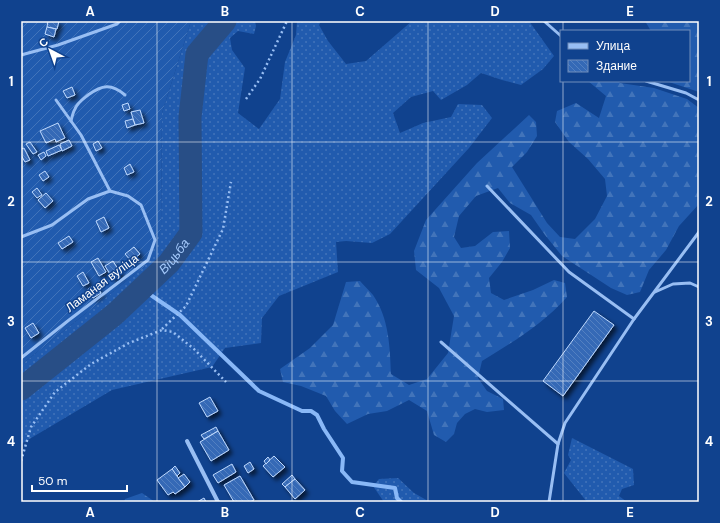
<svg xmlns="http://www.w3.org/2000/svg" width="720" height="523" font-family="'DM Sans',sans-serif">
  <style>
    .grass { fill: url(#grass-dots) }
    .forest { fill: url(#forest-firs) }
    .garden { fill: url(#garden-furrows) }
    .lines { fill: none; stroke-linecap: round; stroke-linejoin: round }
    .stream { stroke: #89b8f7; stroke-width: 4 }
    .river { stroke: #284e86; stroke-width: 23 }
    .building { fill: url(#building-back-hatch); stroke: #bfd9fe; filter: url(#shadow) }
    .path { stroke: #98bef3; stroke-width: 2.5; stroke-dasharray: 2 3; stroke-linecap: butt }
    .lane { stroke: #98bef3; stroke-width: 3 }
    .street { stroke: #98bef3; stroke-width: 4 }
    .grid { fill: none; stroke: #fff; stroke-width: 1; stroke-opacity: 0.55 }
    .labels { text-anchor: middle; stroke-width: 3; stroke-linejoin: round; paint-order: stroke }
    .street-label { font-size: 12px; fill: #fff; stroke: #10428e }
    .water-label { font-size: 13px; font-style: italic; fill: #a3c8fa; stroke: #10428e }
    .neatline { fill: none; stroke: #fff; stroke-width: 1.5 }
    .grid-label { font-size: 13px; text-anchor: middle; font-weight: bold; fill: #fff }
  </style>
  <defs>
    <pattern id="grass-dots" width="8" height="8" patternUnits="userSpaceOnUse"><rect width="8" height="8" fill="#215bae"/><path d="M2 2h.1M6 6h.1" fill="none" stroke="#4274ba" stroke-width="1.8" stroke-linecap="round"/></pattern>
    <pattern id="forest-firs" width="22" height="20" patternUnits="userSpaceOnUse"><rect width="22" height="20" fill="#215bae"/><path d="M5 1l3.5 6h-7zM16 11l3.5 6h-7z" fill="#4274ba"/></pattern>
    <pattern id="garden-furrows" width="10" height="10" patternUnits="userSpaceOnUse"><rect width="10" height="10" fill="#215bae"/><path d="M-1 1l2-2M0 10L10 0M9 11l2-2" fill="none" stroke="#4274ba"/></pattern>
    <pattern id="building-back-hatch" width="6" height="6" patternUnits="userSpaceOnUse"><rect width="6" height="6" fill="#3469b6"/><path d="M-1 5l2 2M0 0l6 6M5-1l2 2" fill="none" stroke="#5280c1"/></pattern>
    <filter id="shadow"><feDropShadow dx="3.5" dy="3.5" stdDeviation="2" flood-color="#0009"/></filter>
  </defs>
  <rect width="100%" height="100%" fill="#10428e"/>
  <g class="grass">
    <path d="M191 21H255L256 26 254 34 238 31 230 38 232 50 245 68 238 113 259 129 280 99 285 62 296 35 297 21H321L319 25 328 41 346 64 366 61 412 21H529L554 56 543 69 521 85 502 80 481 73 467 85 441 100 433 91 411 97 393 113 400 133 423 123 451 117 458 104 482 105 492 118 469 148 390 234 372 243 346 241 336 242 338 272 279 296 262 318 261 343 225 348 212 367 112 390 21 444V365L144 267 161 229 162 113Z"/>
    <path d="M572 438 633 469 634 485 622 489 619 496 627 502H587L564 473 571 460 568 455Z"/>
    <path d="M398 478 414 493 430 502H384L373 486 379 479Z"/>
  </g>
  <g class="forest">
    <path d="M645 21H699V92L666 81H689V31H651Z"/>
    <path d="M588 81H618L620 83 654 88 687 99 699 108V204L679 226 666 250 649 270 640 292 627 295 611 288 562 256 545 235 531 215 510 203 498 188 476 196 459 216 454 237 461 248 475 246 493 232 509 231 510 248 502 262 489 278 491 293 504 300 533 290 554 280 565 283 567 297C543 324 513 342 482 361L478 378 487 391 503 399 504 410 487 412 475 409 465 414 457 423 454 434 446 442 434 435 427 411 409 400 387 411 368 414 347 424 335 411 326 396 301 386 283 382 280 369 310 348 333 325 346 282 360 281C364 286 369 290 373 295 389 318 390 347 391 374L409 385 427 379 448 353 454 316 439 288 416 270 414 251 426 220 477 163 529 115 536 122 537 136 527 152 512 167 547 223 560 237 575 239 595 219 607 196 605 179 588 159 569 142 555 122 557 111 576 103 599 118 606 96Z"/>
    <path d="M142 493 155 502H124L125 499Z"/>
  </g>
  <path class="garden" d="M21 21H191L162 113 161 229 144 267 21 365Z"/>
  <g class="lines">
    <path class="stream" d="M142 289 180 315 259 391 302 411H311L317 415 324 429 343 458 342 471 352 482 395 488 397 498 401 502"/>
    <path class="river" id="s1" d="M21 389 115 314 169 263 191 233 190 117 197 54 225 21"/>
  </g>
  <g class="building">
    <path d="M48 21H59L57 29 47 27Z"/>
    <path d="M47 27 56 29 54 37 45 34Z"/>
    <path d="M72 87 75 95 67 98 63 91Z"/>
    <path d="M128 103 130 109 124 111 122 105Z"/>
    <path d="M140 110 144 123 135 125 131 112Z"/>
    <path d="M133 119 135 125 127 128 125 121Z"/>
    <path d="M58 123 65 138 56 142 55 139 46 143 40 131Z"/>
    <path d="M69 140 72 146 62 151 60 144Z"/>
    <path d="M98 141 102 148 96 151 93 144Z"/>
    <path d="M30 142 37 152 33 154 26 144Z"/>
    <path d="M59 145 62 150 48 156 46 151Z"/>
    <path d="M24 148 30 160 25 162 21 155V149Z"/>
    <path d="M44 152 46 156 41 160 38 155Z"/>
    <path d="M130 164 134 172 127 175 124 168Z"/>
    <path d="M45 171 49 177 43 181 39 175Z"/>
    <path d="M37 188 42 195 37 198 32 192Z"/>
    <path d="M46 193 53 201 45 208 38 200Z"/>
    <path d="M104 217 109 228 101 232 96 221Z"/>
    <path d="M69 236 73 242 62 249 58 243Z"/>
    <path d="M134 247 140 254 131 261 125 254Z"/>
    <path d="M98 258 106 272 99 276 91 262Z"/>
    <path d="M113 261 121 274 113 279 105 266Z"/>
    <path d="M83 272 89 283 83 286 77 276Z"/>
    <path d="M96 285 101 293 93 298 88 289Z"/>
    <path d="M594 311 614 325 563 396 543 381Z"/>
    <path d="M33 323 39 333 31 338 25 328Z"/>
    <path d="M210 397 218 411 207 417 199 403Z"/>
    <path d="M216 427 218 431 204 439 201 435Z"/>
    <path d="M218 431 229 450 211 461 200 442Z"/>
    <path d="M274 456 285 467 273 477 263 466Z"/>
    <path d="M268 457 270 460 266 464 264 461Z"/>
    <path d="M250 462 254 469 248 473 244 466Z"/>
    <path d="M232 464 236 472 218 483 213 475Z"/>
    <path d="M175 466 180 473 177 476 172 469Z"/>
    <path d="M172 469 185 487 175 494 173 492 168 495 157 480Z"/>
    <path d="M184 474 190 482 185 487 178 478Z"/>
    <path d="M292 475 295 479 285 487 282 484Z"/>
    <path d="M240 476 254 500 250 502H234L224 485Z"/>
    <path d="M295 479 305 490 295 499 285 487Z"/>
    <path d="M204 498 206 502H197Z"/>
  </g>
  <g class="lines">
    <g class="path">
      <path d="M246 99 260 79 287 21"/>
      <path d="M162 329 186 306 223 229 231 182"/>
      <path d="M21 461 31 427 55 392 91 364 129 343 162 330 173 332 194 349 226 382"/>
    </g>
    <g class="lane">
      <path d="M544 21 561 36"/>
      <path d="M21 55 58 45 117 24 120 21"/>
      <path d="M646 81 686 93 699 100"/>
      <path d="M56 100 81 135 110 191"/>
      <path d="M71 121C72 117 73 112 75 109 77 103 83 99 88 95 102 85 111 83 125 95"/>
      <path d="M487 186 569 272 634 319"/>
      <path d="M21 237 52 225 88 199 110 191 128 196 141 205 155 240 148 260 69 320 21 358"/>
      <path d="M655 292 673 284 690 283 699 287"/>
      <path d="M441 342 558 444"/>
      <path d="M549 502 558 444 565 423 634 319 699 232"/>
    </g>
    <path class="street" d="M187 441 218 502"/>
  </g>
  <path class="grid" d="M157 21V502M292 21V502M428 21V502M563 21V31M563 81V502M21 142H699M21 262H699M21 381H699"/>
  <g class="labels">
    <g class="street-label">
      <text transform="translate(102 283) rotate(-37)" y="4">Ламаная вуліца</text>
    </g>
    <g class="water-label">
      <text dy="5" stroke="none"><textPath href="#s1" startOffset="203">Віцьба</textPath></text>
    </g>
  </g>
  <rect width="720" height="523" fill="none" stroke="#10428e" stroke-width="44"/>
  <rect x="560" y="30" width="130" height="52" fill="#10428e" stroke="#708ebb"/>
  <rect x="568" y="43" width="20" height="6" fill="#98bef3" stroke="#708ebb"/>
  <text x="596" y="50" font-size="12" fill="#ffffff">Улица</text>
  <rect x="568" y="60" width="20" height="12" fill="url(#building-back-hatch)" stroke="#708ebb"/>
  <text x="596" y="70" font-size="12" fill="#ffffff">Здание</text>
  <g transform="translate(50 50) rotate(319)" stroke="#10428e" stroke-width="3" paint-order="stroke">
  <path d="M0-3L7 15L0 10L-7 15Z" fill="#ffffff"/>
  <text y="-6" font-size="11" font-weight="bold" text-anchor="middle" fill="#ffffff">С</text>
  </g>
  <path d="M32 485v6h95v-6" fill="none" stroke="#ffffff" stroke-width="2"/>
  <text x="38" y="485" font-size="12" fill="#ffffff" stroke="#10428e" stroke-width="3" paint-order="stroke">50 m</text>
  <rect x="22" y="22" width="676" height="479" class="neatline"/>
  <g class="grid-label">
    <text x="90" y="16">A</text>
    <text x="225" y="16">B</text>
    <text x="360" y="16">C</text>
    <text x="495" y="16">D</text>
    <text x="630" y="16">E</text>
    <text x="11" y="86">1</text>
    <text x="709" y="86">1</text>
    <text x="11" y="206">2</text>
    <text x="709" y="206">2</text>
    <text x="11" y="326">3</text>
    <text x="709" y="326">3</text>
    <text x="11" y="446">4</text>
    <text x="709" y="446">4</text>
    <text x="90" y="517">A</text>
    <text x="225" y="517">B</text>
    <text x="360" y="517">C</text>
    <text x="495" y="517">D</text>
    <text x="630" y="517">E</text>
  </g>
</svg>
